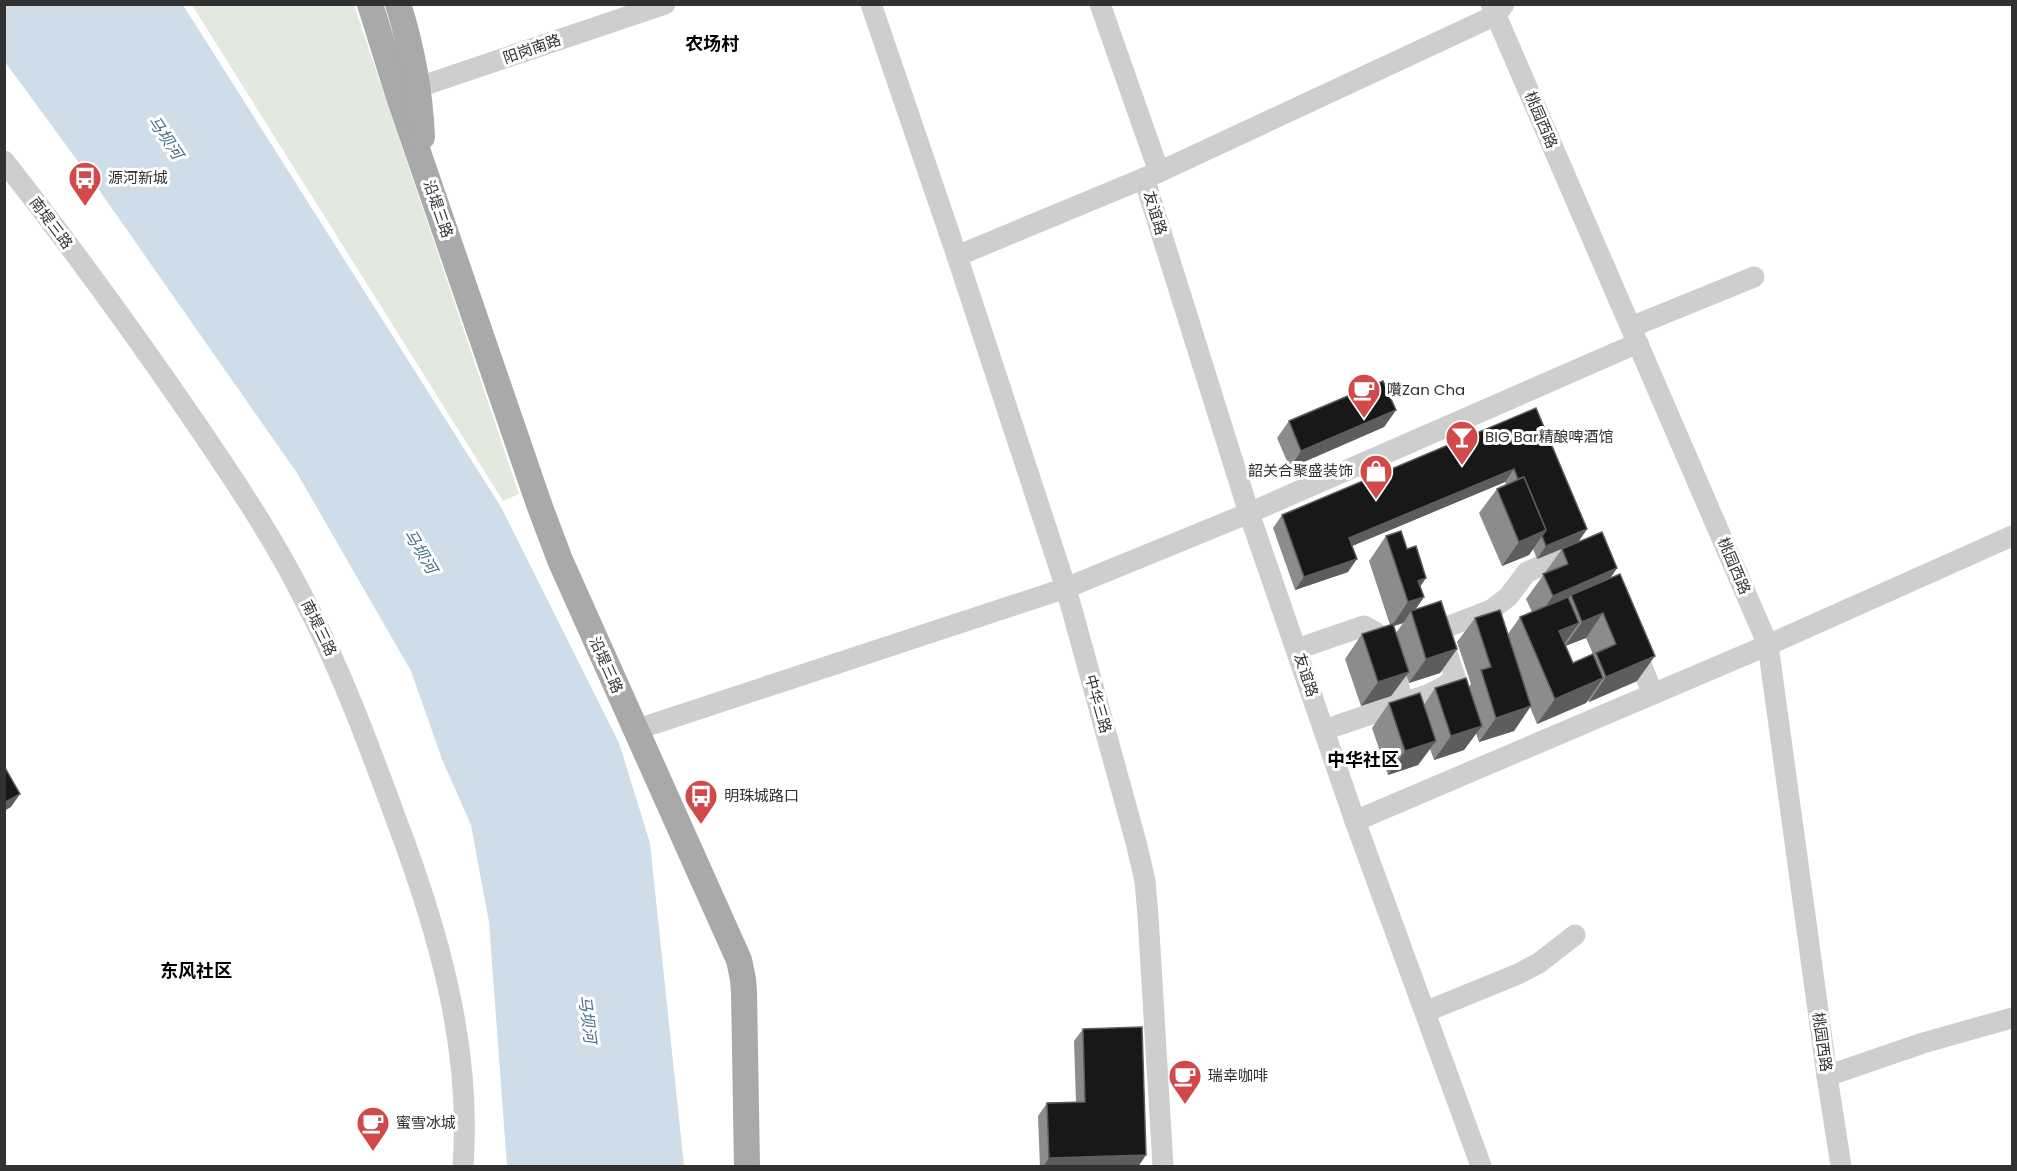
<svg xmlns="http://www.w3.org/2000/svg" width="2017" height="1171" font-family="Poppins,'Noto Sans SC',sans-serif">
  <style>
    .green { fill: #e3e9de }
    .water { fill: #cfdde9 }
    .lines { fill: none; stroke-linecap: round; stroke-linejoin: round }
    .minor { stroke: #cecece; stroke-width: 21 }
    .major { stroke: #a9a9a9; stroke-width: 26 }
    .wall { fill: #8c8c8c; fill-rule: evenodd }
    .shaded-wall { fill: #5d5d5d }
    .building { fill: #181818; stroke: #5d5d5d; stroke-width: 1.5 }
    .labels { text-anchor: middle; stroke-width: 6; stroke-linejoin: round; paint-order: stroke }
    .street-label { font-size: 15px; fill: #313131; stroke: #fff }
    .poi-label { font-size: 15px; fill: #313131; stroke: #fff; text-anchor: start }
    .water-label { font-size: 16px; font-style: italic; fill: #476c8a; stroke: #fff }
    .quarter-label { font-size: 18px; font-weight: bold; fill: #000; stroke: #fff }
  </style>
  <rect width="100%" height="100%" fill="#fff"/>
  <path class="green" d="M192 5H354L519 494 503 501Z"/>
  <path class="water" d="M4 5H183L501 507 619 743 650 843 684 1166H507L489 922 471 825 442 759 411 671 297 473 99 190 5 62Z"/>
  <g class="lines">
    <g class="minor">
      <path d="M871 4 957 256 1066 588 1137 846 1145 881 1148 916 1163 1166"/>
      <path d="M1100 4 1159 172"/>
      <path d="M1491 4 1768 645 1827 1076 1841 1166"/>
      <path d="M404 92 665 4"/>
      <path d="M4 161C71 246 134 333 195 422 233 478 271 534 302 595 340 667 368 743 396 819 438 930 472 1047 463 1166"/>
      <path d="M1144 178 1249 513 1355 821 1481 1166"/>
      <path d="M957 256 1159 172 1496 15 1504 4"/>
      <path d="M1631 327 1754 277"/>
      <path d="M1634 647 1653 694"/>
      <path d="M1297 649 1364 626 1375 632 1384 641 1404 703"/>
      <path d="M635 730 1066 588 1249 513 1638 343"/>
      <path d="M1324 730 1427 695 1444 687 1455 677 1439 630 1491 610 1508 597 1527 572 1579 550"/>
      <path d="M1355 821 1768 645 2012 536"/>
      <path d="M1425 1012 1518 974 1539 963 1575 935"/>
      <path d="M1827 1076 1923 1043 2012 1018"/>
    </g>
    <g class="major">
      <path d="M370 4 398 94 540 507 560 560 739 960 743 979 744 992 747 1166"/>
      <path d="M398 4C412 48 420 91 422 137"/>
    </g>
  </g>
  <g class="wall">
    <path d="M1536 408 1587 529 1579 541 1617 568 1610 579 1637 681 1589 702 1588 700 1586 703 1537 724 1530 707 1514 731 1479 742 1476 733 1464 750 1434 760 1430 749 1418 765 1388 775 1372 728 1389 703 1424 705 1435 688 1469 687 1471 684 1457 642 1475 618 1508 634 1520 617 1532 612 1526 599 1562 549 1537 559 1533 549 1529 555 1502 566 1479 513 1497 489 1506 484 1505 482 1352 546 1348 572 1295 590 1273 528 1282 515ZM1586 638 1593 654 1573 663 1565 646Z"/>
    <path d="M1396 410 1384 427 1290 468 1277 438 1289 421Z"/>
    <path d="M1386 536 1420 587 1424 597 1415 610 1457 649 1440 673 1409 683 1406 675 1391 696 1361 706 1345 659 1362 634 1390 625 1369 561ZM1403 623 1396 633 1393 626Z"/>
    <path d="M1083 1029 1138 1167H1040L1038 1116 1047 1103 1076 1102 1074 1041Z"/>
  </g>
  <g class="shaded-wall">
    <path d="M1396 410 1384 427 1290 468 1301 451Z"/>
    <path d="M1514 469 1505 482 1340 551 1349 538Z"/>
    <path d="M1587 529 1578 542 1537 559 1546 546Z"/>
    <path d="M1546 530 1529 555 1502 566 1519 542Z"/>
    <path d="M1357 559 1348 572 1295 590 1304 577Z"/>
    <path d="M1617 568 1600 593 1571 595 1561 609 1536 620 1553 596Z"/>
    <path d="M1426 578 1410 602 1424 597 1412 614 1411 611 1403 623 1391 627 1408 602 1418 581Z"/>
    <path d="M1603 613 1586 638 1565 646 1582 622Z"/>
    <path d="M1579 623 1562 647 1559 631Z"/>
    <path d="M1457 649 1440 673 1409 683 1426 659Z"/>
    <path d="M1655 656 1637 681 1589 702 1606 677Z"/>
    <path d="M1409 672 1391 696 1361 706 1378 682Z"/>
    <path d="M1603 678 1586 703 1537 724 1555 699Z"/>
    <path d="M1531 706 1514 731 1479 742 1496 718Z"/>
    <path d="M1482 726 1464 750 1434 760 1451 736Z"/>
    <path d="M1436 741 1418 765 1388 775 1405 751Z"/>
    <path d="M20 794 11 807 4 811V803Z"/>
    <path d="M1146 1155 1138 1167H1043L1049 1158Z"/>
  </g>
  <g class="building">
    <path d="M1383 381 1396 410 1301 451 1289 421Z"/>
    <path d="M1536 408 1587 529 1546 546 1542 536 1546 530 1524 477 1518 479 1514 469 1349 538 1357 559 1304 577 1282 515Z"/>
    <path d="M1524 477 1546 530 1519 542 1497 489Z"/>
    <path d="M1401 531 1407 549 1416 546 1426 578 1418 581 1424 597 1408 602 1386 536Z"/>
    <path d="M1602 532 1617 568 1553 596 1543 574 1568 564 1562 549Z"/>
    <path d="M1620 574 1655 656 1606 677 1596 653 1616 644 1603 613 1582 622 1571 595Z"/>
    <path d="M1568 597 1579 623 1559 631 1573 663 1593 654 1603 678 1555 699 1520 617Z"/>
    <path d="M1441 601 1457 649 1426 659 1411 611Z"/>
    <path d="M1500 610 1531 706 1496 718 1481 670 1491 667 1475 618Z"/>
    <path d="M1393 624 1409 672 1378 682 1362 634Z"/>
    <path d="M1466 678 1482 726 1451 736 1435 688Z"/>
    <path d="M1420 693 1436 741 1405 751 1389 703Z"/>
    <path d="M4 766 20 794 4 803Z"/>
    <path d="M1142 1027 1146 1155 1049 1158 1047 1103 1085 1102 1083 1029Z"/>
  </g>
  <defs>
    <symbol id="bus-pin" viewBox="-11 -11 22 30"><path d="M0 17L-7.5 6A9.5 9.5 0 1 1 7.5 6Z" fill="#d2494a" stroke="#fff"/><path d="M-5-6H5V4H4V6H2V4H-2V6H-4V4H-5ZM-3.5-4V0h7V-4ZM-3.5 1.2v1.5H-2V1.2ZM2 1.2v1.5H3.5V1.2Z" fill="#fff"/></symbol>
    <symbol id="cafe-pin" viewBox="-11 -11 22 30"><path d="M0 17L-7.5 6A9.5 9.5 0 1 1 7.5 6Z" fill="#d2494a" stroke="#fff"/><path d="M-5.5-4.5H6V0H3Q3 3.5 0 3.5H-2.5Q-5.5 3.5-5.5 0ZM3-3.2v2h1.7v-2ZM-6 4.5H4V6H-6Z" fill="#fff"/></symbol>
    <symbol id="bar-pin" viewBox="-11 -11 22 30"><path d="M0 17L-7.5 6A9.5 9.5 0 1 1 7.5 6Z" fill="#d2494a" stroke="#fff"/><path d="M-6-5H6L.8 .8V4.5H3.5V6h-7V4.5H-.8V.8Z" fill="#fff"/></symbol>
    <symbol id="shop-pin" viewBox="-11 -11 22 30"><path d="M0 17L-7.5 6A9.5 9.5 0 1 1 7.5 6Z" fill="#d2494a" stroke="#fff"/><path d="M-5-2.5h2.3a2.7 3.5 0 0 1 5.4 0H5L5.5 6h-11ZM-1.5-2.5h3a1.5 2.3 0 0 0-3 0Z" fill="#fff"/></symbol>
  </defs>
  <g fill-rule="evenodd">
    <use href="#bus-pin" x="66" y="159" width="38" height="52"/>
    <use href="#cafe-pin" x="1345" y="371" width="38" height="52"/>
    <use href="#bar-pin" x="1443" y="418" width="38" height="52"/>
    <use href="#shop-pin" x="1357" y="452" width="38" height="52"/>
    <use href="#bus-pin" x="682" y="777" width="38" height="52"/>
    <use href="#cafe-pin" x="1166" y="1057" width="38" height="52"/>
    <use href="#cafe-pin" x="354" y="1104" width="38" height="52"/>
  </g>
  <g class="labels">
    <g class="street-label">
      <text transform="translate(532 49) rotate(-19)" y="5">阳岗南路</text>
      <text transform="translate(1541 120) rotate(67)" y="5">桃园西路</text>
      <text transform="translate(438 209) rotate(71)" y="5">沿堤三路</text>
      <text transform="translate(1155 213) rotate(73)" y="5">友谊路</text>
      <text transform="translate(51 223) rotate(53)" y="5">南堤三路</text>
      <text transform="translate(1734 566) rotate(67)" y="5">桃园西路</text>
      <text transform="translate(319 628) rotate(64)" y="5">南堤三路</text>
      <text transform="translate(606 665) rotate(66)" y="5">沿堤三路</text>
      <text transform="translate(1306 675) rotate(72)" y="5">友谊路</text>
      <text transform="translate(1098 704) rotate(74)" y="5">中华三路</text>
      <text transform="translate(1822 1042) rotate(82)" y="5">桃园西路</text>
    </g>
    <g class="poi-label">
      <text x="108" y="183">源河新城</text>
      <text x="1387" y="395">囋Zan Cha</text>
      <text x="1485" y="442">BIG Bar精酿啤酒馆</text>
      <text x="1353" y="476" text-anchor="end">韶关合聚盛装饰</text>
      <text x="724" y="801">明珠城路口</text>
      <text x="1208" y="1081">瑞幸咖啡</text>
      <text x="396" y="1128">蜜雪冰城</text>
    </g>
    <g class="water-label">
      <text transform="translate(166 137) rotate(56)" y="6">马坝河</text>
      <text transform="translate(421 551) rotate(59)" y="6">马坝河</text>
      <text transform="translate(588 1019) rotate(83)" y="6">马坝河</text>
    </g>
    <g class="quarter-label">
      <text x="712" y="50">农场村</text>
      <text x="1363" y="766">中华社区</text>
      <text x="196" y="977">东风社区</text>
    </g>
  </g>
  <rect width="2017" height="1171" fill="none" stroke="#313131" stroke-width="12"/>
</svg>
